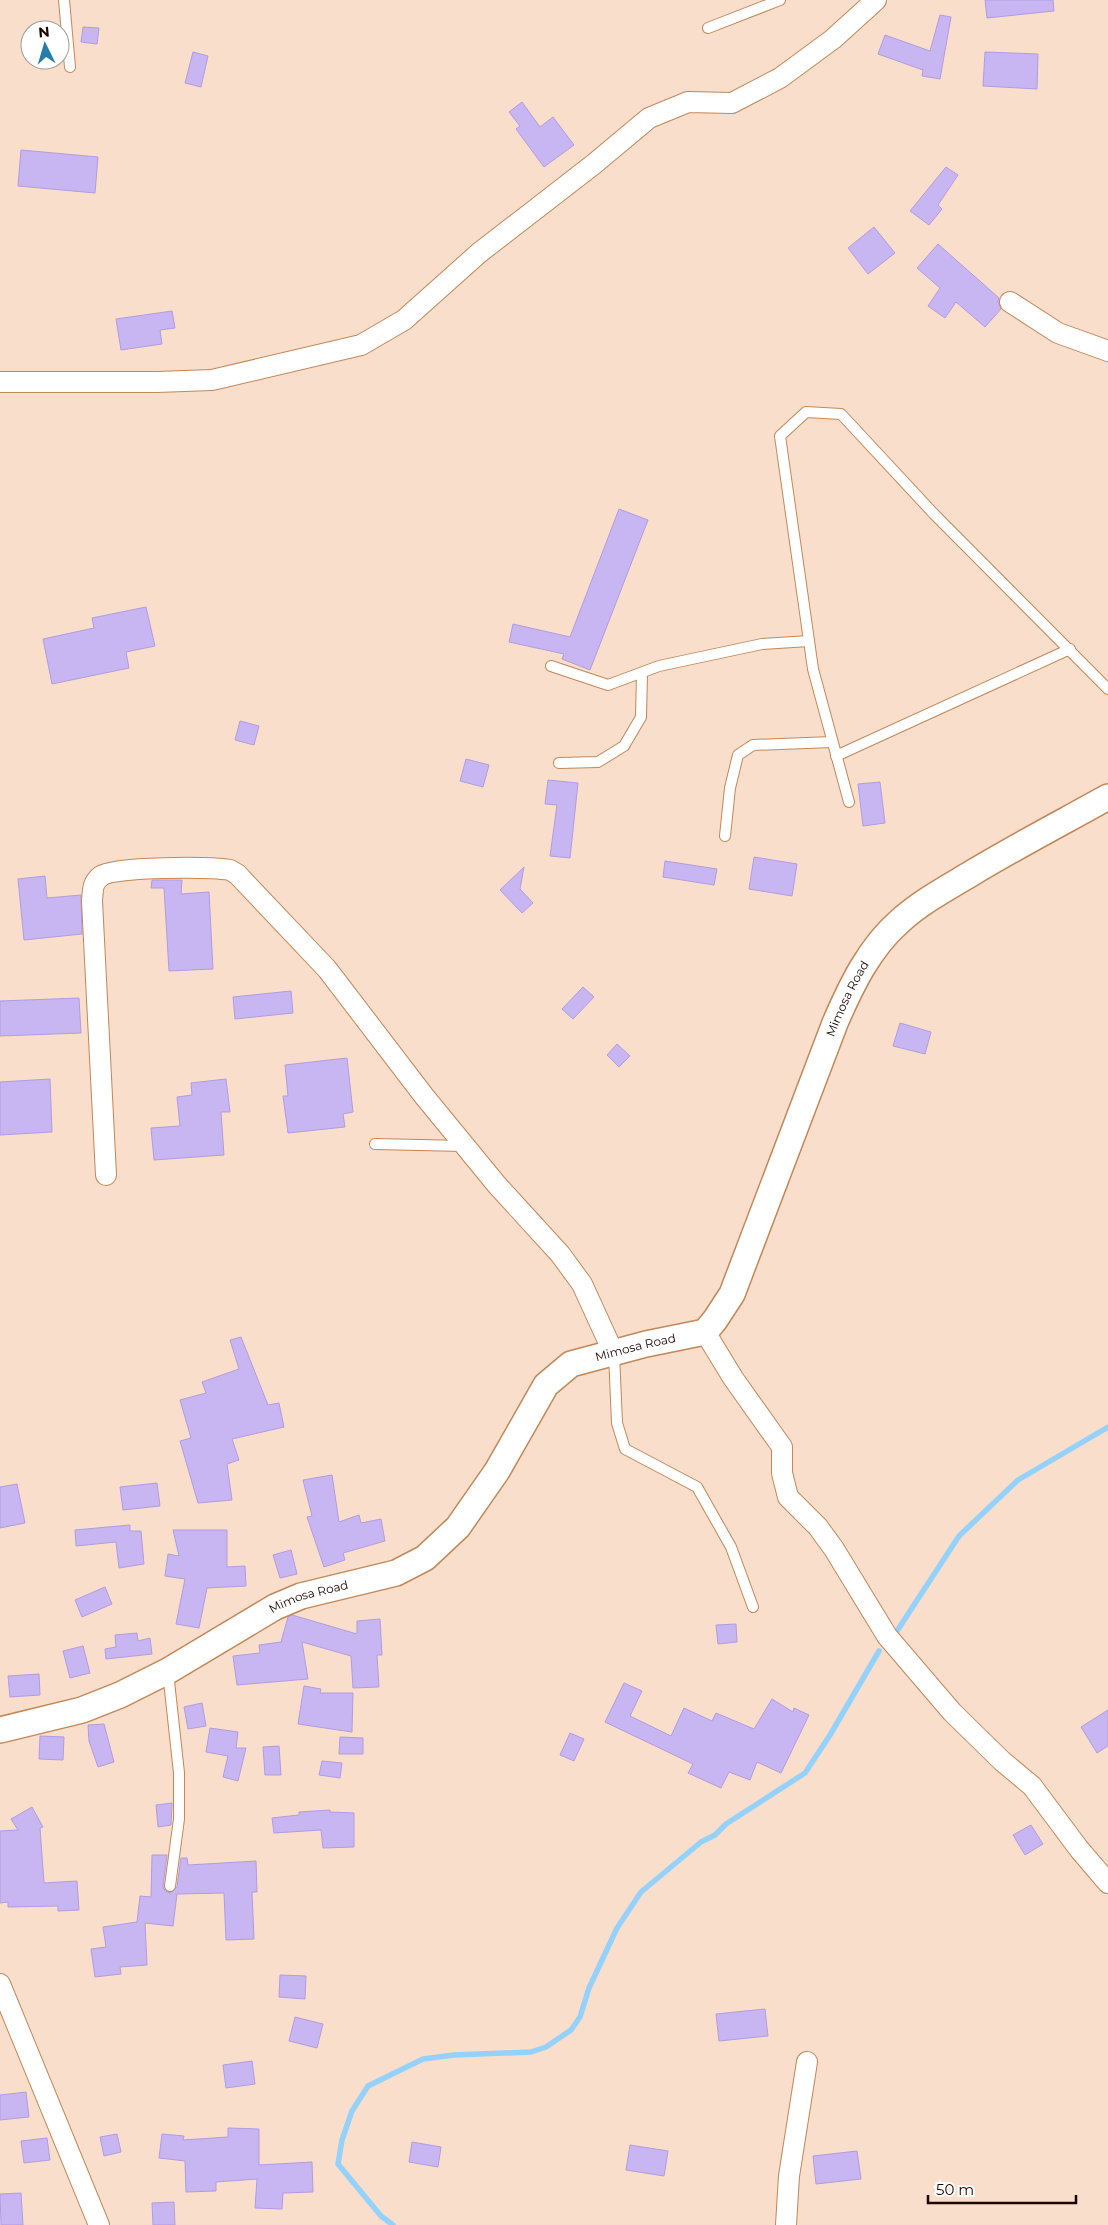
<svg xmlns="http://www.w3.org/2000/svg" width="1108" height="2225" font-family="Montserrat,sans-serif">
  <style>
    .lines { fill: none; stroke-linecap: round; stroke-linejoin: round }
    .stream { stroke: #95d2fb; stroke-width: 5.5 }
    .building { fill: #c8b6f2; stroke: #b19ce0 }
    .service-casing { stroke: #c48757; stroke-width: 12 }
    .minor-casing { stroke: #c48757; stroke-width: 22 }
    .tertiary-casing { stroke: #c48757; stroke-width: 28 }
    .service { stroke: #fff; stroke-width: 10 }
    .minor { stroke: #fff; stroke-width: 20 }
    .tertiary { stroke: #fff; stroke-width: 25 }
    .labels { text-anchor: middle; stroke-width: 4.5; stroke-linejoin: round; paint-order: stroke }
    .street-label { font-size: 12px; fill: #1b0600; stroke: #fff }
  </style>
  <rect width="100%" height="100%" fill="#f9decb"/>
  <g class="lines">
    <g class="stream">
      <path d="M895 1634 959 1536 1018 1480 1108 1427"/>
      <path d="M393 2225 381 2216 338 2164 342 2140 352 2111 368 2086 423 2059 454 2055 531 2052 546 2047 571 2030 580 2017 589 1988 617 1928 641 1892 701 1842 715 1835 726 1824 805 1773 830 1735 879 1651"/>
    </g>
  </g>
  <g class="building">
    <path d="M985 0H1053L1054 11 987 18Z"/>
    <path d="M940 15 951 17 940 79 922 76 923 70 878 54 885 35 930 51Z"/>
    <path d="M83 27 99 28 97 44 81 42Z"/>
    <path d="M193 52 208 56 201 87 185 83Z"/>
    <path d="M985 52 1038 54 1037 89 983 86Z"/>
    <path d="M522 102 540 127 553 117 574 145 544 167 516 129 520 126 509 112Z"/>
    <path d="M21 150 98 157 95 193 18 186Z"/>
    <path d="M946 167 958 175 938 205 942 209 929 225 910 211Z"/>
    <path d="M874 227 895 253 868 274 848 248Z"/>
    <path d="M938 244 999 298 998 302 1001 309 985 327 956 302 945 318 928 306 940 288 917 268Z"/>
    <path d="M172 311 175 328 160 330 162 344 121 350 116 319Z"/>
    <path d="M619 509 648 520 590 670 562 659 564 654 509 642 513 624 570 637Z"/>
    <path d="M146 607 155 646 126 652 129 668 52 684 43 639 94 628 92 618Z"/>
    <path d="M240 721 259 726 254 745 235 740Z"/>
    <path d="M466 759 489 765 483 787 460 781Z"/>
    <path d="M548 780 578 783 570 858 550 856 557 805 545 804Z"/>
    <path d="M880 782 885 823 863 826 858 784Z"/>
    <path d="M754 857 797 864 792 896 749 889Z"/>
    <path d="M665 861 717 869 714 885 663 877Z"/>
    <path d="M524 867 520 889 533 903 522 913 500 890Z"/>
    <path d="M45 876 47 898 81 895 82 934 24 940 18 879Z"/>
    <path d="M152 880H182L181 894 209 892 213 969 169 971 164 888H151Z"/>
    <path d="M583 987 594 997 573 1019 562 1009Z"/>
    <path d="M291 991 293 1013 235 1019 233 997Z"/>
    <path d="M79 998 81 1033 0 1036V1001Z"/>
    <path d="M900 1023 931 1032 925 1054 893 1046Z"/>
    <path d="M617 1044 630 1056 619 1067 607 1055Z"/>
    <path d="M347 1058 353 1112 343 1114 345 1127 288 1133 283 1096H288L285 1065Z"/>
    <path d="M50 1079 52 1132 0 1135V1082Z"/>
    <path d="M226 1079 230 1112H221L224 1155 154 1160 151 1128 180 1126 177 1097 192 1095 191 1083Z"/>
    <path d="M241 1337 268 1405 279 1403 284 1427 232 1439 239 1460 227 1464 232 1500 198 1503 180 1441 191 1438 180 1400 206 1393 202 1382 239 1369 230 1340Z"/>
    <path d="M332 1475 339 1522 359 1515 361 1523 381 1519 385 1541 343 1553 345 1560 324 1567 307 1517 312 1516 303 1480Z"/>
    <path d="M157 1483 160 1506 123 1510 120 1487Z"/>
    <path d="M17 1484 25 1523 0 1528V1487Z"/>
    <path d="M130 1525V1531H141L144 1564 119 1568 116 1542 76 1546 75 1530Z"/>
    <path d="M173 1530H227V1567L245 1566 246 1586 207 1588 199 1628 176 1624 185 1579 165 1576 168 1554 179 1556Z"/>
    <path d="M291 1550 297 1574 280 1578 273 1555Z"/>
    <path d="M105 1587 112 1604 82 1617 75 1600Z"/>
    <path d="M292 1615 357 1634V1621L380 1619 382 1655H377L379 1687 353 1688 351 1656 302 1642 308 1679 237 1685 233 1656 260 1653 259 1645 281 1642 288 1617Z"/>
    <path d="M736 1624 737 1642 718 1644 716 1625Z"/>
    <path d="M137 1633 138 1641 150 1638 152 1654 106 1659 105 1649 116 1647 115 1635Z"/>
    <path d="M83 1646 90 1673 70 1678 63 1651Z"/>
    <path d="M39 1674 40 1695 10 1697 8 1676Z"/>
    <path d="M624 1683 642 1691 630 1716 671 1736 684 1708 712 1721 716 1713 754 1729 772 1699 793 1712 794 1708 809 1715 781 1773 757 1762 750 1780 729 1772 721 1788 688 1773 693 1764 605 1722Z"/>
    <path d="M304 1686 321 1689 320 1693H353L352 1732 298 1724Z"/>
    <path d="M202 1703 206 1726 188 1729 184 1707Z"/>
    <path d="M1108 1710V1746L1097 1753 1081 1727Z"/>
    <path d="M104 1724 114 1762 98 1767 89 1741 88 1725Z"/>
    <path d="M210 1728 238 1732 236 1748H246L238 1781 223 1777 228 1756 206 1752Z"/>
    <path d="M570 1733 584 1739 574 1761 560 1755Z"/>
    <path d="M40 1736 64 1737 63 1760 39 1759Z"/>
    <path d="M340 1737 363 1738V1754H339Z"/>
    <path d="M279 1746 281 1775H265L263 1747Z"/>
    <path d="M322 1761 342 1763 340 1778 319 1775Z"/>
    <path d="M172 1803 171 1825 158 1827 156 1805Z"/>
    <path d="M32 1807 43 1827 40 1828 44 1883 77 1881 79 1910 58 1911V1906L8 1907V1902L0 1903V1831L18 1830 11 1819Z"/>
    <path d="M330 1810V1812L354 1813V1847L323 1848 321 1830 274 1833 272 1818 299 1815V1812Z"/>
    <path d="M1031 1825 1043 1844 1025 1855 1013 1835Z"/>
    <path d="M152 1855H167L163 1886 165 1891 170 1893 177 1887 181 1858H187L188 1865 256 1861 257 1892H252L254 1939 226 1940 224 1893 177 1894 173 1926 145 1923 147 1965 120 1967 121 1974 95 1977 91 1949 106 1947 103 1927 137 1922 140 1896 151 1897Z"/>
    <path d="M280 1975 306 1976 305 1999 279 1997Z"/>
    <path d="M765 2009 768 2036 719 2041 716 2014Z"/>
    <path d="M295 2017 323 2024 317 2048 289 2041Z"/>
    <path d="M252 2061 255 2084 226 2088 223 2065Z"/>
    <path d="M26 2092 29 2117 0 2120V2095Z"/>
    <path d="M228 2128 259 2129V2165L312 2162 313 2192 283 2193 282 2209 255 2208 257 2179 216 2182V2191L186 2192 185 2161 159 2158 162 2134 184 2136 183 2140 228 2137Z"/>
    <path d="M117 2134 121 2152 104 2156 100 2137Z"/>
    <path d="M47 2138 50 2160 24 2163 21 2141Z"/>
    <path d="M412 2142 441 2147 438 2167 409 2162Z"/>
    <path d="M630 2145 668 2151 664 2176 626 2170Z"/>
    <path d="M857 2151 861 2179 816 2184 813 2156Z"/>
    <path d="M21 2193 23 2225H1L0 2194Z"/>
    <path d="M174 2202 175 2225H153L152 2203Z"/>
  </g>
  <g class="lines">
    <defs>
      <g id="service">
        <path d="M64 0 70 67"/>
        <path d="M708 28 780 0"/>
        <path d="M551 666 608 685 659 666 762 644 809 641"/>
        <path d="M836 756 1070 649"/>
        <path d="M559 763 598 762 624 746 641 717 642 673"/>
        <path d="M849 802 813 669 780 436 806 412 841 414 934 514 1108 689"/>
        <path d="M725 836 730 788 738 755 753 745 832 742"/>
        <path d="M375 1144 464 1146"/>
        <path d="M614 1354 617 1423 625 1449 697 1487 731 1547 753 1607"/>
        <path d="M168 1672 179 1773V1819L170 1886"/>
      </g>
      <g id="minor">
        <path d="M1010 302 1058 333 1108 351"/>
        <path d="M0 382H157L212 380 361 345 404 320 479 253 594 164 649 118 688 102 732 103 780 78 833 39 876 0"/>
        <path d="M106 1175 92 901C93 890 92 883 101 876 115 866 211 867 230 870L237 874 327 969 424 1096 497 1185 560 1254 582 1284 614 1354"/>
        <path d="M705 1332 733 1378 782 1447V1473L788 1497 818 1527 834 1549 887 1636 952 1712 1002 1761 1032 1786 1079 1849 1108 1883"/>
        <path d="M0 1984 99 2225"/>
        <path d="M786 2225 789 2176 807 2062"/>
      </g>
      <g id="tertiary">
        <path id="s1" d="M0 1730 82 1710 120 1695 168 1671 275 1607 301 1596 396 1573 425 1558 458 1527 497 1471 546 1385 571 1364 646 1344 705 1332 715 1320 732 1294 835 1023C851 986 869 948 900 921 921 902 947 888 972 873 1017 846 1063 822 1108 797"/>
      </g>
    </defs>
    <use href="#service" class="service-casing"/>
    <use href="#minor" class="minor-casing"/>
    <use href="#tertiary" class="tertiary-casing"/>
    <use href="#service" class="service"/>
    <use href="#minor" class="minor"/>
    <use href="#tertiary" class="tertiary"/>
  </g>
  <g class="labels">
    <g class="street-label">
      <text dy="4" stroke="none"><textPath href="#s1" startOffset="1209">Mimosa Road</textPath></text>
      <text dy="4" stroke="none"><textPath href="#s1" startOffset="774">Mimosa Road</textPath></text>
      <text dy="4" stroke="none"><textPath href="#s1" startOffset="339">Mimosa Road</textPath></text>
    </g>
  </g>
  <g transform="translate(45 45) rotate(355)"><circle r="24" fill="#ffffff" stroke="#a49b99"/>
  <path d="M0-4L9 19L0 12L-9 19Z" fill="#267cab"/>
  <text y="-8" font-size="14" font-weight="bold" text-anchor="middle" fill="#1b0600">N</text>
  </g>
  <path d="M928 2195v8h148v-8" fill="none" stroke="#1b0600" stroke-width="2.5"/>
  <text x="936" y="2195" font-size="15" fill="#1b0600" stroke="#ffffff" stroke-width="4" paint-order="stroke">50 m</text>
</svg>
